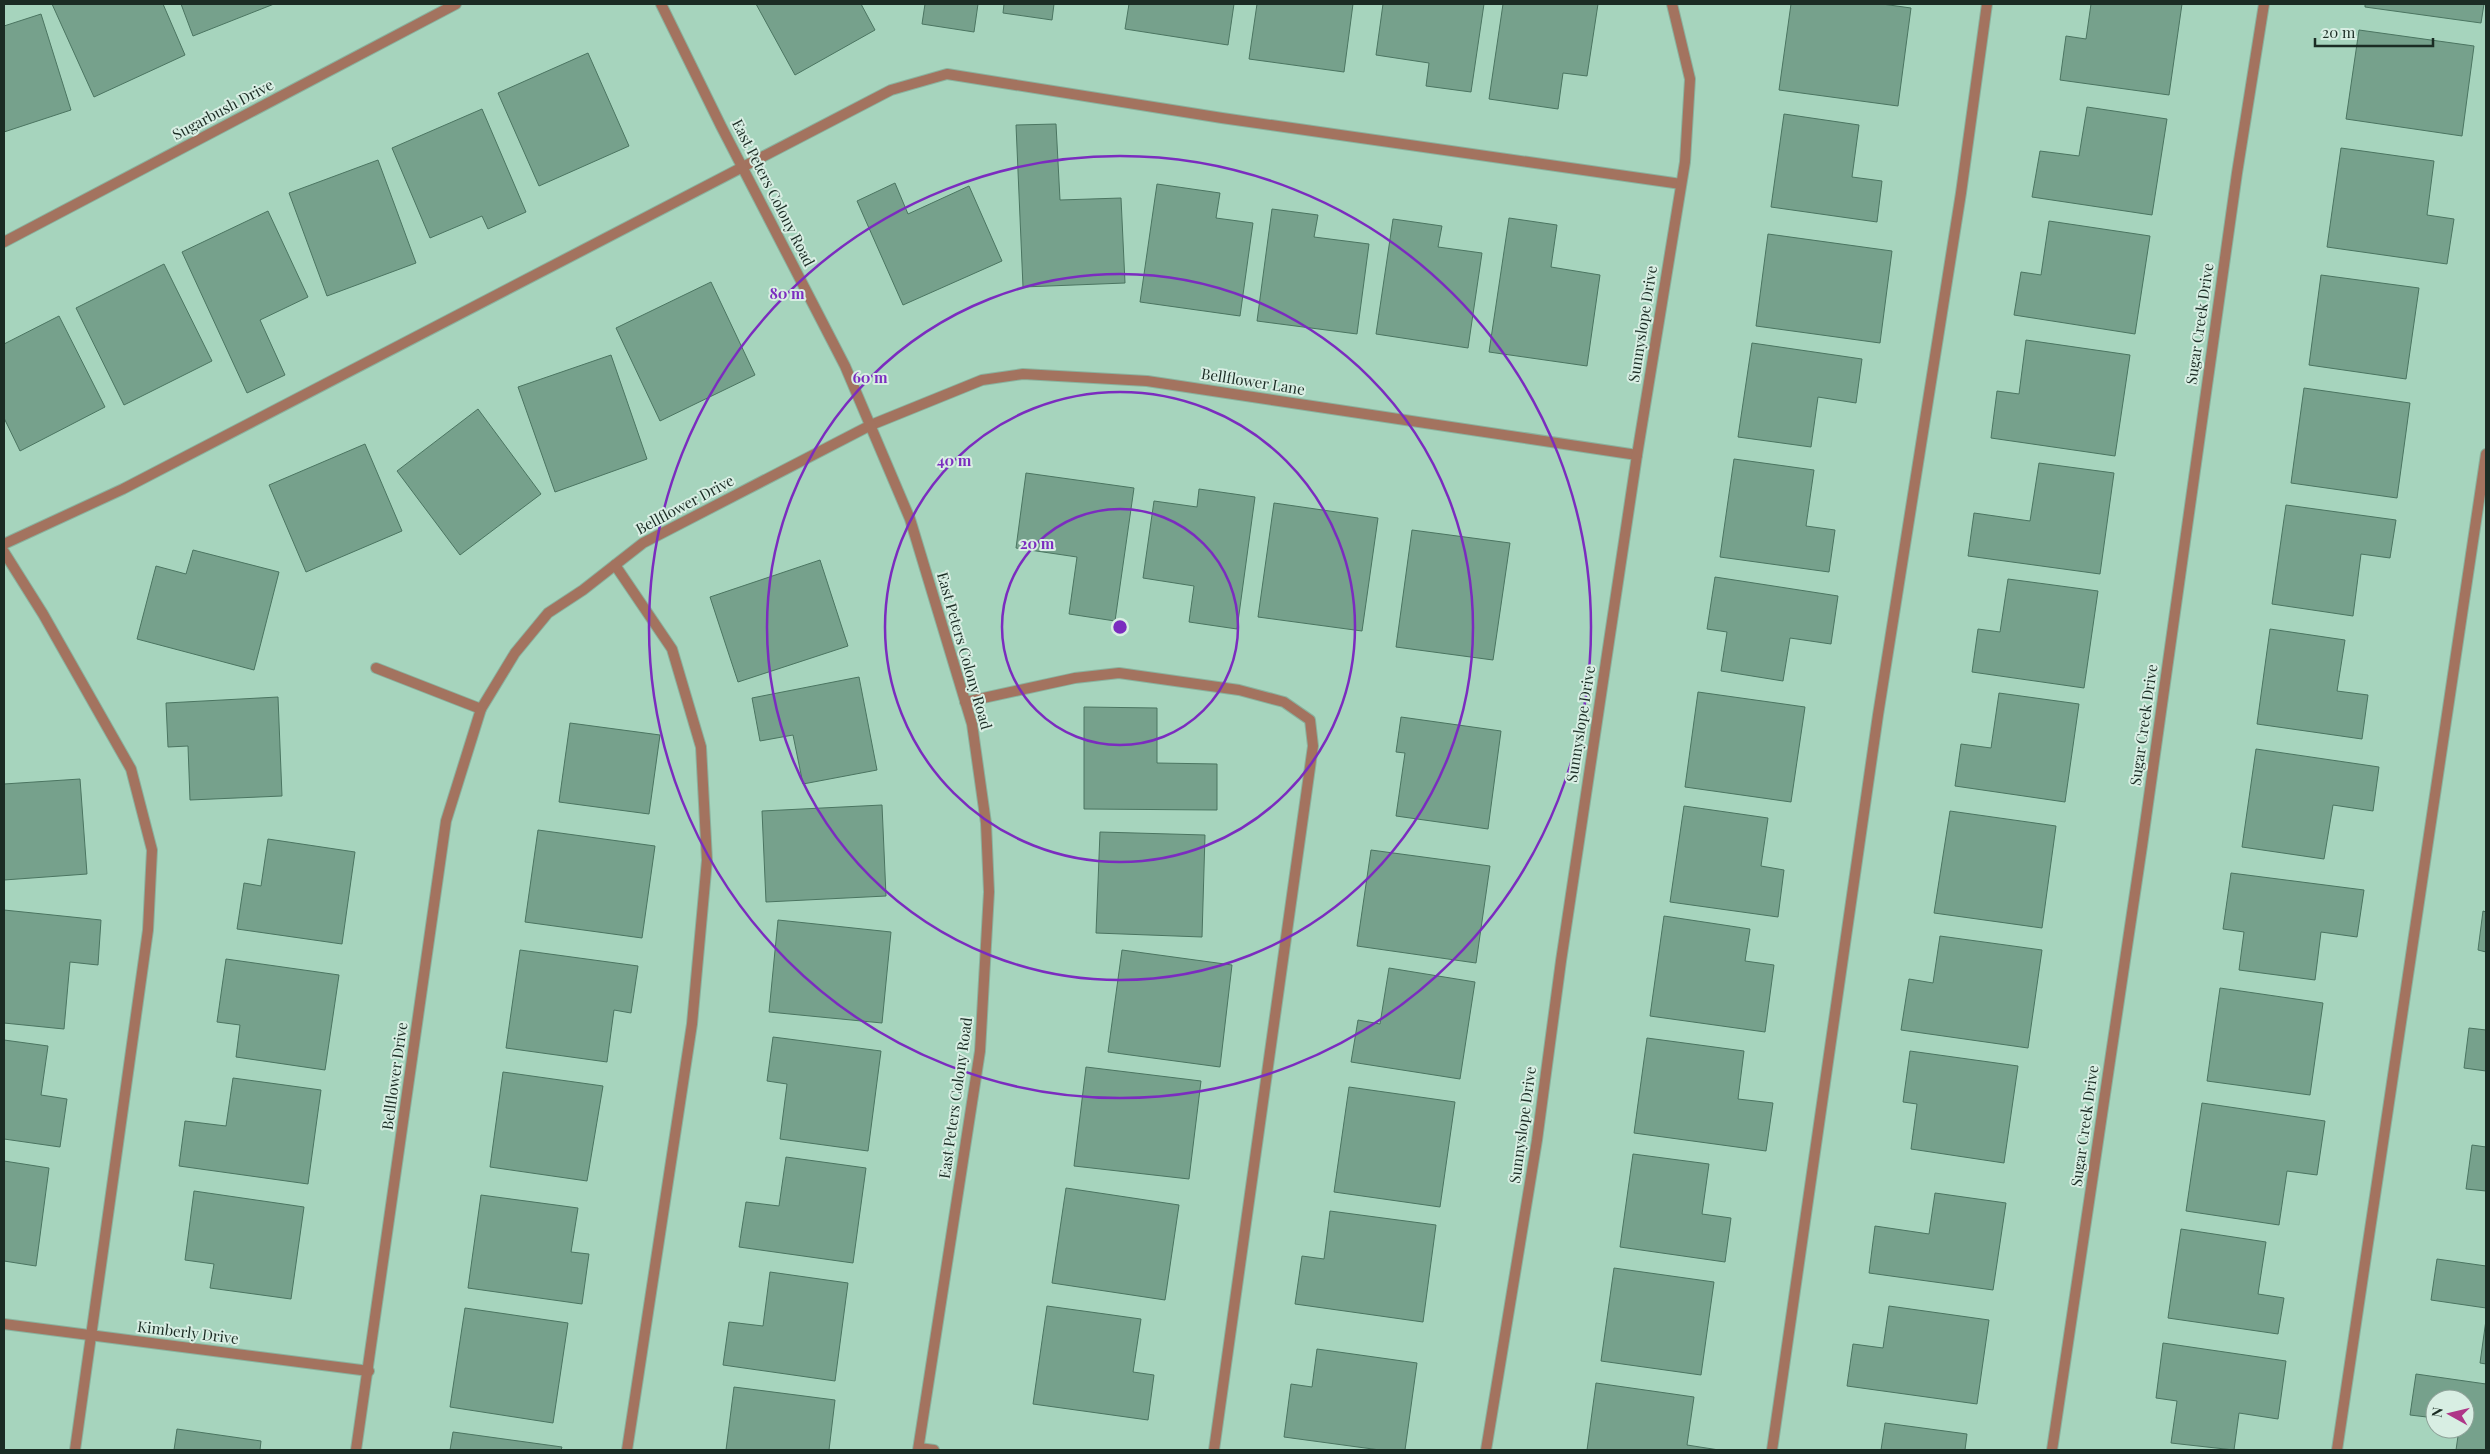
<svg xmlns="http://www.w3.org/2000/svg" width="2490" height="1454" font-family="'Playfair Display',serif">
  <style>
    .building { fill: #76a18c; stroke: #4b7561 }
    .lines { fill: none; stroke-linecap: round; stroke-linejoin: round }
    .service-casing { stroke: #8ab29e; stroke-width: 12 }
    .minor-casing { stroke: #8ab29e; stroke-width: 12 }
    .tertiary-casing { stroke: #8ab29e; stroke-width: 12 }
    .service { stroke: #a3735f; stroke-width: 10 }
    .minor { stroke: #a3735f; stroke-width: 10 }
    .tertiary { stroke: #a3735f; stroke-width: 10 }
    .ring { fill: none; stroke: #7b2cbf; stroke-width: 2.5 }
    .labels { text-anchor: middle; stroke-width: 4; stroke-linejoin: round; paint-order: stroke }
    .street-label { font-size: 15px; fill: #1b2c24; stroke: #d8eee3 }
    .centre { fill: #7b2cbf; stroke: #d8eee3; stroke-width: 2.5 }
    .ring-label { font-size: 15px; text-anchor: middle; font-weight: bold; fill: #7b2cbf; stroke: #d8eee3; stroke-width: 4; stroke-linejoin: round; paint-order: stroke }
  </style>
  <rect width="100%" height="100%" fill="#a6d4bd"/>
  <g class="building">
    <path d="M52 4H163L185 55 94 97Z"/>
    <path d="M181 4H274L193 36Z"/>
    <path d="M756 4H861L875 30 795 75Z"/>
    <path d="M925 4H978L974 32 922 24Z"/>
    <path d="M1004 4H1054L1052 20 1003 13Z"/>
    <path d="M1129 4H1234L1228 45 1125 29Z"/>
    <path d="M1257 4H1353L1344 72 1249 59Z"/>
    <path d="M1383 4H1484L1471 92 1426 86 1429 63 1376 55Z"/>
    <path d="M1503 4H1598L1587 76 1563 73 1558 109 1489 99Z"/>
    <path d="M1791 4H1882L1911 8 1898 106 1779 90Z"/>
    <path d="M2091 4H2182L2169 95 2060 80 2066 36 2086 39Z"/>
    <path d="M2365 4H2484L2481 23 2365 7Z"/>
    <path d="M41 14 71 110 4 132V26Z"/>
    <path d="M2359 30 2474 46 2462 136 2346 119Z"/>
    <path d="M588 53 629 146 539 186 498 93Z"/>
    <path d="M2087 107 2167 119 2152 215 2032 197 2040 151 2079 156Z"/>
    <path d="M482 109 526 212 488 229 482 216 430 238 392 148Z"/>
    <path d="M1784 114 1859 125 1852 177 1882 181 1877 222 1771 207Z"/>
    <path d="M1056 124 1060 200 1121 198 1125 283 1023 287 1016 125Z"/>
    <path d="M2341 148 2434 161 2427 215 2454 219 2447 264 2327 247Z"/>
    <path d="M378 160 416 263 327 296 289 193Z"/>
    <path d="M895 183 908 214 969 186 1002 261 903 305 857 201Z"/>
    <path d="M1157 184 1220 193 1216 218 1253 223 1240 316 1140 302Z"/>
    <path d="M1272 209 1318 215 1314 237 1369 244 1357 334 1257 321Z"/>
    <path d="M268 211 308 297 260 320 285 375 247 393 182 252Z"/>
    <path d="M1509 218 1557 225 1551 267 1600 275 1587 366 1489 352Z"/>
    <path d="M1393 219 1442 226 1438 247 1482 253 1468 348 1376 334Z"/>
    <path d="M2049 221 2150 236 2135 334 2014 315 2021 272 2041 275Z"/>
    <path d="M1768 234 1892 251 1880 343 1756 326Z"/>
    <path d="M164 264 212 361 124 405 76 308Z"/>
    <path d="M2321 275 2419 288 2406 379 2309 365Z"/>
    <path d="M711 282 755 375 660 421 616 328Z"/>
    <path d="M59 316 105 407 20 451 4 418V344Z"/>
    <path d="M2026 340 2130 355 2115 456 1991 438 1997 391 2019 394Z"/>
    <path d="M1752 343 1862 359 1856 403 1818 397 1811 447 1738 437Z"/>
    <path d="M611 355 647 459 555 492 518 387Z"/>
    <path d="M2304 388 2410 403 2397 498 2291 483Z"/>
    <path d="M478 409 541 494 460 555 397 471Z"/>
    <path d="M365 444 402 531 306 572 269 485Z"/>
    <path d="M1734 459 1814 470 1806 526 1835 530 1829 572 1720 557Z"/>
    <path d="M2039 463 2114 473 2100 574 1968 556 1974 513 2030 521Z"/>
    <path d="M1026 473 1134 488 1115 621 1069 614 1077 557 1016 548Z"/>
    <path d="M1199 489 1255 497 1237 629 1189 622 1194 586 1143 578 1154 501 1197 507Z"/>
    <path d="M1274 503 1378 518 1362 631 1258 617Z"/>
    <path d="M2286 505 2396 520 2390 558 2361 554 2353 616 2272 604Z"/>
    <path d="M1412 530 1510 543 1493 660 1396 647Z"/>
    <path d="M193 550 279 572 254 670 137 639 156 566 186 574Z"/>
    <path d="M820 560 848 646 738 682 710 597Z"/>
    <path d="M1715 577 1838 596 1831 644 1790 638 1783 681 1721 671 1727 632 1707 629Z"/>
    <path d="M2008 579 2098 591 2084 688 1972 672 1978 629 2000 632Z"/>
    <path d="M2270 629 2345 640 2337 691 2368 695 2362 739 2257 724Z"/>
    <path d="M859 677 877 770 803 784 793 735 760 741 752 698Z"/>
    <path d="M1698 692 1805 707 1791 802 1685 787Z"/>
    <path d="M1999 693 2079 704 2065 802 1955 786 1961 744 1991 748Z"/>
    <path d="M278 697 282 796 190 800 188 746 168 747 166 703Z"/>
    <path d="M1084 707 1157 708V763L1217 764V810L1084 809Z"/>
    <path d="M1401 717 1501 731 1488 829 1396 816 1405 753 1396 752Z"/>
    <path d="M570 723 660 735 649 814 559 802Z"/>
    <path d="M2256 749 2379 767 2373 811 2333 805 2324 859 2242 847Z"/>
    <path d="M80 779 87 874 4 880V784Z"/>
    <path d="M882 805 886 896 766 902 762 811Z"/>
    <path d="M1684 806 1768 818 1761 866 1784 870 1778 917 1670 902Z"/>
    <path d="M1950 811 2056 826 2042 928 1934 913Z"/>
    <path d="M538 830 655 846 642 938 525 922Z"/>
    <path d="M1100 832 1205 835 1202 937 1096 933Z"/>
    <path d="M268 839 355 852 342 944 237 929 244 883 261 886Z"/>
    <path d="M1371 850 1490 866 1476 963 1357 946Z"/>
    <path d="M2231 873 2364 890 2357 937 2321 932 2315 980 2239 970 2244 932 2223 929Z"/>
    <path d="M4 910 101 920 98 965 70 962 64 1029 4 1023Z"/>
    <path d="M2483 911 2486 912V952L2478 950Z"/>
    <path d="M1664 916 1750 929 1745 961 1774 965 1765 1032 1650 1016Z"/>
    <path d="M778 920 891 932 882 1023 769 1012Z"/>
    <path d="M1940 936 2042 950 2028 1048 1901 1030 1909 979 1933 983Z"/>
    <path d="M520 950 638 966 631 1013 614 1010 607 1062 506 1048Z"/>
    <path d="M1122 950 1232 965 1220 1067 1108 1052Z"/>
    <path d="M226 959 339 975 325 1070 236 1057 240 1025 217 1022Z"/>
    <path d="M1389 968 1475 982 1460 1079 1351 1062 1358 1020 1380 1024Z"/>
    <path d="M2220 988 2323 1003 2310 1095 2207 1081Z"/>
    <path d="M2469 1028 2486 1030V1071L2464 1068Z"/>
    <path d="M773 1037 881 1051 868 1151 780 1139 787 1084 767 1081Z"/>
    <path d="M1647 1038 1744 1051 1738 1099 1773 1103 1766 1151 1634 1133Z"/>
    <path d="M4 1040 48 1046 41 1095 67 1099 60 1147 4 1139Z"/>
    <path d="M1910 1051 2018 1066 2004 1163 1911 1149 1917 1104 1903 1102Z"/>
    <path d="M1086 1067 1201 1081 1189 1179 1074 1166Z"/>
    <path d="M503 1072 603 1086 587 1181 490 1167Z"/>
    <path d="M233 1078 321 1090 308 1184 179 1166 185 1121 226 1126Z"/>
    <path d="M1349 1087 1455 1102 1440 1207 1334 1192Z"/>
    <path d="M2202 1103 2325 1121 2317 1175 2287 1171 2279 1225 2186 1211Z"/>
    <path d="M2472 1145 2486 1147V1191L2466 1189Z"/>
    <path d="M1633 1154 1709 1164 1702 1214 1731 1218 1725 1262 1620 1247Z"/>
    <path d="M786 1157 866 1168 853 1263 739 1247 746 1202 779 1206Z"/>
    <path d="M4 1161 49 1168 36 1266 4 1261Z"/>
    <path d="M1066 1188 1179 1205 1165 1300 1052 1283Z"/>
    <path d="M194 1191 304 1207 291 1299 210 1288 214 1264 185 1260Z"/>
    <path d="M1935 1193 2006 1203 1993 1290 1869 1273 1875 1226 1929 1234Z"/>
    <path d="M481 1195 578 1208 571 1252 589 1254 582 1304 468 1288Z"/>
    <path d="M1330 1211 1436 1225 1423 1322 1295 1304 1302 1256 1324 1259Z"/>
    <path d="M2181 1229 2266 1242 2258 1294 2284 1298 2278 1334 2168 1318Z"/>
    <path d="M2437 1259 2486 1266V1308L2431 1300Z"/>
    <path d="M1614 1268 1714 1282 1701 1375 1601 1361Z"/>
    <path d="M770 1272 848 1283 835 1381 723 1365 729 1322 763 1326Z"/>
    <path d="M1047 1306 1141 1319 1133 1372 1154 1375 1148 1420 1033 1404Z"/>
    <path d="M1889 1306 1989 1320 1977 1404 1847 1386 1853 1344 1883 1348Z"/>
    <path d="M465 1308 568 1323 553 1423 450 1407Z"/>
    <path d="M2486 1320V1364L2480 1363Z"/>
    <path d="M2163 1343 2286 1361 2278 1419 2239 1413 2234 1450 2171 1443 2177 1401 2156 1398Z"/>
    <path d="M1317 1349 1417 1363 1405 1450H1380L1284 1437 1291 1384 1312 1387Z"/>
    <path d="M2416 1374 2486 1384V1450H2456L2459 1429H2465V1399H2435V1418L2410 1415Z"/>
    <path d="M1596 1383 1694 1397 1687 1445 1719 1450H1587Z"/>
    <path d="M734 1387 835 1400 829 1450H726Z"/>
    <path d="M1885 1423 1967 1434 1965 1450H1881Z"/>
    <path d="M177 1429 261 1441 260 1450H174Z"/>
    <path d="M453 1432 562 1447 561 1450H450Z"/>
  </g>
  <g class="lines">
    <defs>
      <g id="service">
        <path d="M4 544 123 489 891 90 947 74 1222 118 1681 184"/>
        <path d="M4 552 43 614 131 769 152 850 148 930 75 1450"/>
        <path d="M615 565 672 649 701 747 707 860 692 1024 627 1450"/>
        <path d="M965 702 1075 678 1119 673 1239 690 1284 702 1310 720 1313 746 1214 1450"/>
        <path d="M1772 1450 1878 715 1961 193 1987 4"/>
        <path d="M2337 1450 2486 454"/>
      </g>
      <g id="minor">
        <path d="M4 242 456 4"/>
        <path d="M376 668 481 709"/>
        <path d="M4 1324 369 1371"/>
        <path d="M919 1448 934 1450"/>
        <path d="M356 1450 446 821 481 709 515 653 548 613 583 590 643 543 871 425 982 380 1023 374 1147 381 1637 455"/>
        <path d="M1486 1450 1537 1140 1561 961 1637 455 1685 162 1690 79 1672 4"/>
        <path d="M2052 1450 2142 846 2237 173 2264 4"/>
      </g>
      <path id="tertiary" d="M661 4 721 126 845 366 910 519 972 724 986 823 989 892 980 1051 918 1450"/>
    </defs>
    <use href="#service" class="service-casing"/>
    <use href="#minor" class="minor-casing"/>
    <use href="#tertiary" class="tertiary-casing"/>
    <use href="#service" class="service"/>
    <use href="#minor" class="minor"/>
    <use href="#tertiary" class="tertiary"/>
  </g>
  <g class="ring">
    <circle cx="1120" cy="627" r="118"/>
    <circle cx="1120" cy="627" r="235"/>
    <circle cx="1120" cy="627" r="353"/>
    <circle cx="1120" cy="627" r="471"/>
  </g>
  <g class="labels">
    <g class="street-label">
      <text transform="translate(223 110) rotate(-28)" y="5">Sugarbush Drive</text>
      <text transform="translate(773 193) rotate(63)" y="5">East Peters Colony Road</text>
      <text transform="translate(1643 324) rotate(-81)" y="5">Sunnyslope Drive</text>
      <text transform="translate(2200 324) rotate(-82)" y="5">Sugar Creek Drive</text>
      <text transform="translate(1253 382) rotate(9)" y="5">Bellflower Lane</text>
      <text transform="translate(685 505) rotate(-28)" y="5">Bellflower Drive</text>
      <text transform="translate(964 651) rotate(74)" y="5">East Peters Colony Road</text>
      <text transform="translate(1581 724) rotate(-81)" y="5">Sunnyslope Drive</text>
      <text transform="translate(2144 725) rotate(-82)" y="5">Sugar Creek Drive</text>
      <text transform="translate(395 1076) rotate(-82)" y="5">Bellflower Drive</text>
      <text transform="translate(956 1098) rotate(-82)" y="5">East Peters Colony Road</text>
      <text transform="translate(1523 1125) rotate(-82)" y="5">Sunnyslope Drive</text>
      <text transform="translate(2085 1126) rotate(-82)" y="5">Sugar Creek Drive</text>
      <text transform="translate(188 1333) rotate(7)" y="5">Kimberly Drive</text>
    </g>
  </g>
  <circle cx="1120" cy="627" r="8" class="centre"/>
  <g class="ring-label">
    <text x="787" y="299">80 m</text>
    <text x="870" y="383">60 m</text>
    <text x="954" y="466">40 m</text>
    <text x="1037" y="549">20 m</text>
  </g>
  <rect width="2490" height="1454" fill="none" stroke="#1b2c24" stroke-width="10"/>
  <g transform="translate(2450 1414) rotate(278)"><circle r="24" fill="#d8eee3" stroke="#8ca097"/>
  <path d="M0-4L9 19L0 12L-9 19Z" fill="#af3588"/>
  <text y="-8" font-size="14" font-weight="bold" text-anchor="middle" fill="#1b2c24">N</text>
  </g>
  <path d="M2315 38v8h118v-8" fill="none" stroke="#1b2c24" stroke-width="2.5"/>
  <text x="2322" y="38" font-size="15" fill="#1b2c24" stroke="#d8eee3" stroke-width="4" paint-order="stroke">20 m</text>
</svg>
